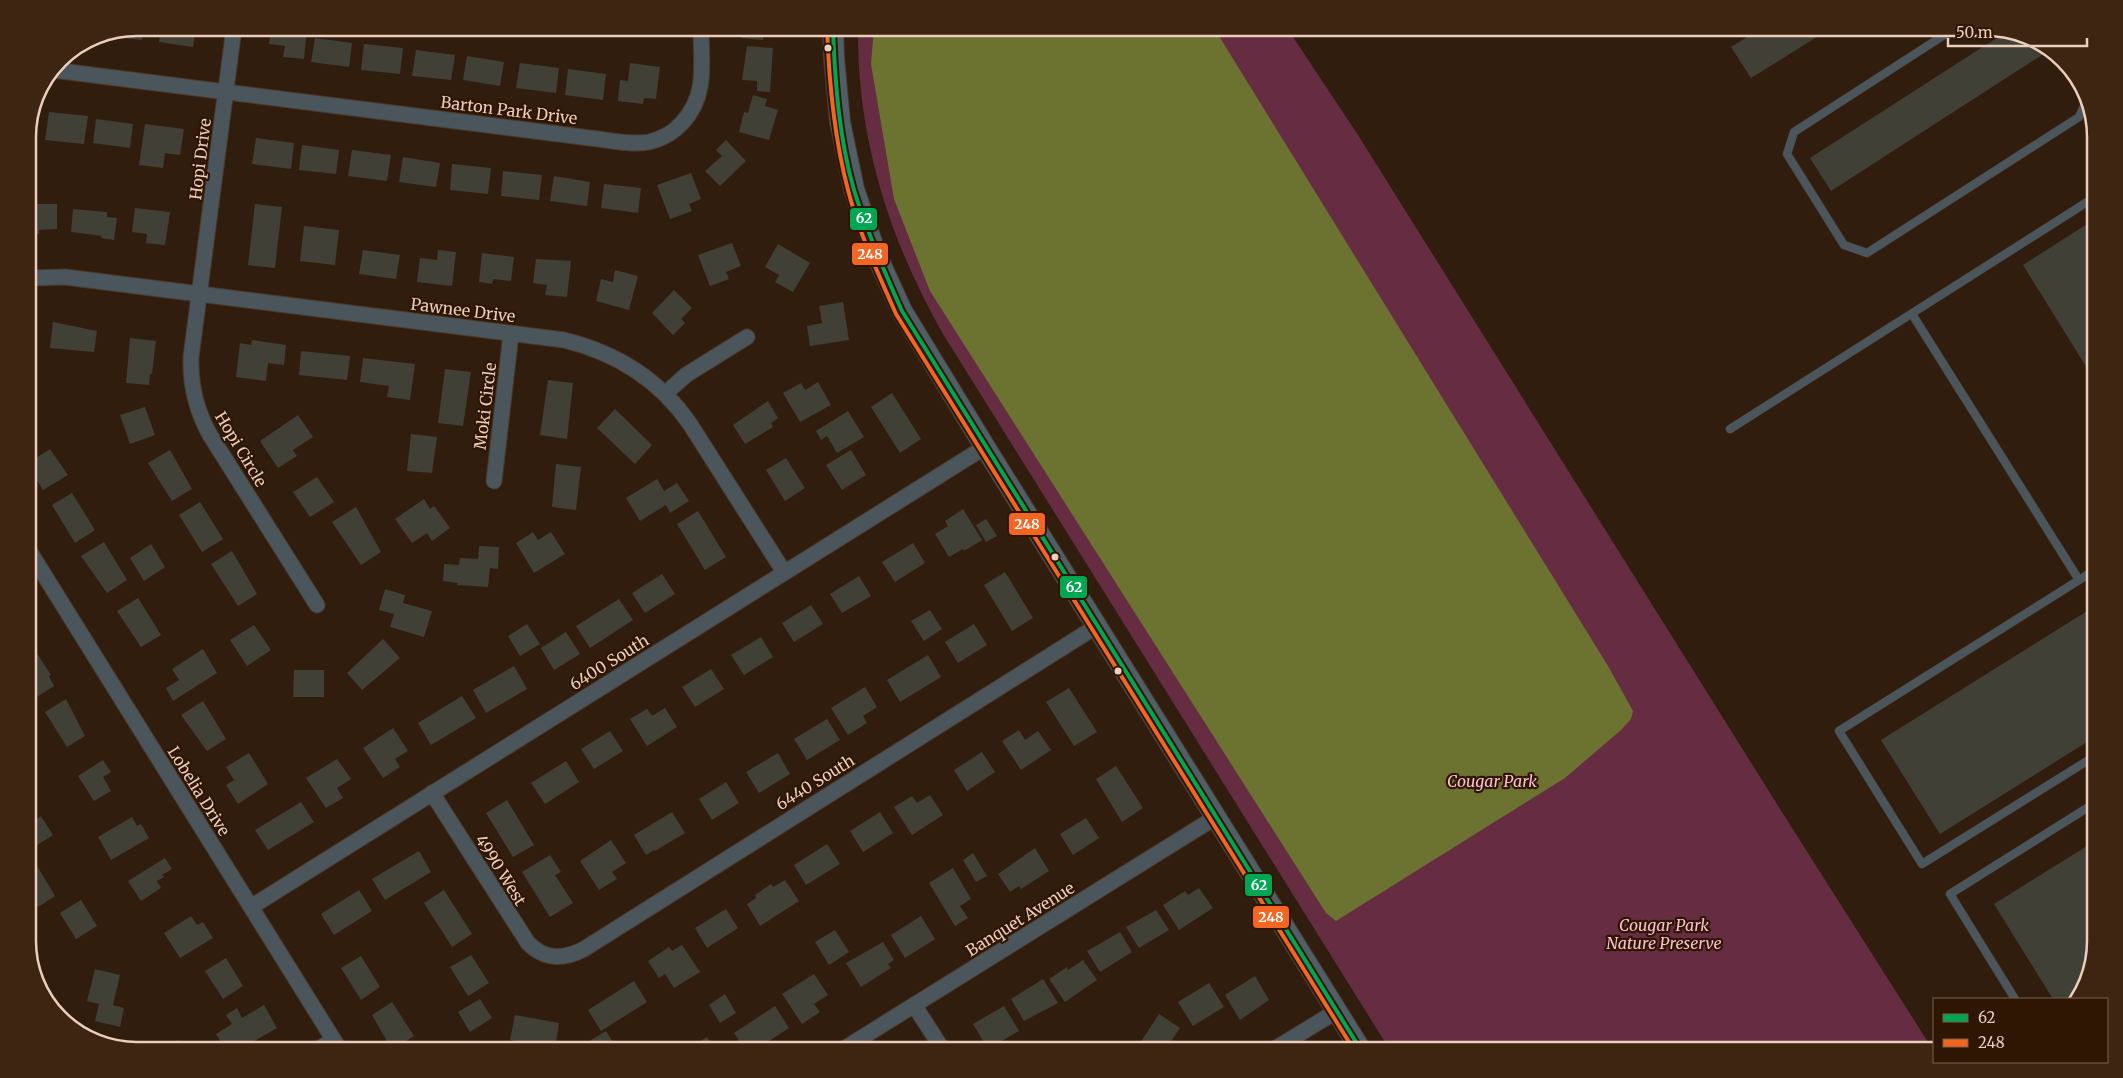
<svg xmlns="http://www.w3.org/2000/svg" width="2123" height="1078" font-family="Merriweather,serif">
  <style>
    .green { fill: #662d42 }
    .water { fill: #6c7331 }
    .building { fill: #404036 }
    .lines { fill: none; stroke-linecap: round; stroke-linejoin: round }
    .service-casing { stroke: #4b3a2c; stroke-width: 9 }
    .minor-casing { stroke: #4b3a2c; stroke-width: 17 }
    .secondary-casing { stroke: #4b3a2c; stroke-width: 22 }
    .service { stroke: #4a565c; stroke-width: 8 }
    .minor { stroke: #4a565c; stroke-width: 15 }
    .secondary { stroke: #4f5f68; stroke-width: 20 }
    .bus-1-casing { stroke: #2f1603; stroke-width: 8 }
    .bus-2-casing { stroke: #2f1603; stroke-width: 8 }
    .bus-1 { stroke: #00a651; stroke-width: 4 }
    .bus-2 { stroke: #f26522; stroke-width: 4 }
    .bus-dot { fill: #ebcebb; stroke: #2f1603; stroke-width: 2 }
    .labels { text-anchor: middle; stroke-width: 4.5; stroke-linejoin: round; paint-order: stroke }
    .street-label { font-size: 16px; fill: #ebcebb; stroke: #2f1603 }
    .park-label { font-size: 16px; font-style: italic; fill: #fcbfd4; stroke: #2f1603 }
    .rim { fill: none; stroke: #ebcebb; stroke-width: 2.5 }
    .line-badge { stroke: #2f1603; stroke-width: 2 }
    .badge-label { font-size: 14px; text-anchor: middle; font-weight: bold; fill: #fff }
  </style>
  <rect width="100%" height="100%" fill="#301d0e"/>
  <path class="green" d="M858 28H1287L1358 135 1780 809 1933 1050H1390L943 334C889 239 857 138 858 28Z"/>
  <path class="water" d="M874 28H1214L1608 666 1633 711 1631 719 1621 730 1565 778 1336 921 1326 913 930 291 894 199 871 64Z"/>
  <g class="building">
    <path d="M137 28H144L142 40 106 36V34Z"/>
    <path d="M161 28H196L193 47 159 42Z"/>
    <path d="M271 28H307L304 59 283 57 285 46 269 44Z"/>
    <path d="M742 28H782V34L763 32V40L741 38Z"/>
    <path d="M1762 28H1831L1751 78 1731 47Z"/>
    <path d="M2006 32 2035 39 2045 53 1831 191 1810 158Z"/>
    <path d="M315 38 352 43 349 67 311 62Z"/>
    <path d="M364 44 403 48 400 74 361 70Z"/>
    <path d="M747 46 773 48 770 92 757 91V81L742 80Z"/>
    <path d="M416 50 455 55 451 80 412 76Z"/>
    <path d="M467 56 504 62 500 86 463 80Z"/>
    <path d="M520 63 559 68 556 93 516 88Z"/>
    <path d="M630 63 660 67 656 99 644 98 643 104 618 101 620 80 628 81Z"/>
    <path d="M568 69 606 74 603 100 565 95Z"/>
    <path d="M753 95 767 99 765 106 778 110 769 140 739 132 744 112 748 113Z"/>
    <path d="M49 112 88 116 84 144 45 140Z"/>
    <path d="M96 119 133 124 130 148 93 143Z"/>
    <path d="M145 124 184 129 180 155 165 153 163 168 139 165Z"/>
    <path d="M256 138 294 143 291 169 252 164Z"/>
    <path d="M726 140 746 161 720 186 705 171 722 156 716 150Z"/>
    <path d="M302 145 339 150 336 174 299 170Z"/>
    <path d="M352 150 391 155 387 181 348 176Z"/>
    <path d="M403 157 440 163 436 187 399 182Z"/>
    <path d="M452 164 491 168 488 194 450 190Z"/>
    <path d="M503 171 542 175 539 200 501 196Z"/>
    <path d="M691 173 701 199 689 204 692 211 670 219 657 185Z"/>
    <path d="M554 176 590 182 587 206 550 201Z"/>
    <path d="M604 184 641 188 638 213 601 208Z"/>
    <path d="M28 204H57V229L39 230V234L28 235Z"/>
    <path d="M255 204 282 207 275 268 248 265Z"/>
    <path d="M135 208 170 212 165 245 146 243 147 234 132 232Z"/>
    <path d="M73 209 107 212V217L117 218 114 240 101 238 102 236 71 232Z"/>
    <path d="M2095 219V381L2023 265Z"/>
    <path d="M304 226 339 230 335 265 300 261Z"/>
    <path d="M732 243 741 266 726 272 729 279 710 286 698 255Z"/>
    <path d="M778 244 810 263 793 292 775 282 779 275 765 267Z"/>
    <path d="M363 250 400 255 396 279 359 274Z"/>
    <path d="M438 250 456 252 452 286 417 282 420 258 437 260Z"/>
    <path d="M482 253 514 257 511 281 493 279 492 284 479 282Z"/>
    <path d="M536 259 571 261 567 297 545 295 547 285 533 283Z"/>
    <path d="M615 270 638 276 629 310 596 301 601 279 613 282Z"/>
    <path d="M674 290 692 308 681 319 685 323 673 335 652 313Z"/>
    <path d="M843 302 849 340 810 346 807 326 822 323 819 306Z"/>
    <path d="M53 322 97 331 94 352 50 348Z"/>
    <path d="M130 338 156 341 152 374H150L149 385 126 383Z"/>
    <path d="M252 340 286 345 284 365 268 363 266 381 236 377 240 343 251 345Z"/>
    <path d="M301 351 350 356 347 380 299 375Z"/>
    <path d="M363 358 415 364 410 400 387 397 389 386 360 382Z"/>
    <path d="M445 369 471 372 463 426 438 423Z"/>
    <path d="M548 380 573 383 567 439 540 435Z"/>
    <path d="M818 382 831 405 800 422 783 393 801 383 805 390Z"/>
    <path d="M892 393 921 439 900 453 871 407Z"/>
    <path d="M768 401 778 418 771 423 773 427 745 444 733 425Z"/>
    <path d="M145 407 155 435 130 444 120 415Z"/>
    <path d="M615 409 652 445 635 464 597 428Z"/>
    <path d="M848 411 864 437 837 453 827 436 821 440 816 431Z"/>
    <path d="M298 415 313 437 293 450 297 456 278 468 260 441Z"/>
    <path d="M411 434 437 437 432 473 407 471Z"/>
    <path d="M50 449 68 475 43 490 28 466V463Z"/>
    <path d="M170 450 192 489 172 501 148 463Z"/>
    <path d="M851 450 866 475 842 490 826 465Z"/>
    <path d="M786 458 805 488 785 501 766 470Z"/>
    <path d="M556 464 581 467 576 510 552 507Z"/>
    <path d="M317 477 334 502 310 517 293 492Z"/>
    <path d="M657 479 664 491 677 483 689 501 670 513 666 505 640 521 626 498Z"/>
    <path d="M72 493 95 530 75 543 52 505Z"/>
    <path d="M424 499 430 509 434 506 450 528 432 541 427 533 412 543 395 519Z"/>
    <path d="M200 502 223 539 202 552 179 515Z"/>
    <path d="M356 507 381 552 361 565 332 522Z"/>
    <path d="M963 509 982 540 964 551 963 549 949 557 935 534 948 526 945 521Z"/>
    <path d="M698 511 726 557 705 570 677 524Z"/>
    <path d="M986 519 997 536 986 542 976 525Z"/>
    <path d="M533 532 538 540 551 532 565 554 534 573 516 543Z"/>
    <path d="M104 542 127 580 107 593 81 556Z"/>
    <path d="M913 543 925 563 895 582 882 562Z"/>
    <path d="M151 544 165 567 144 581 130 558Z"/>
    <path d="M479 546 499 547 498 569 490 568 488 587 457 585 458 583 443 581 444 564 459 565 460 558 478 559Z"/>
    <path d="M232 551 257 594 238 606 211 564Z"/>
    <path d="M1005 572 1033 618 1012 631 984 585Z"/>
    <path d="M662 574 675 594 645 613 632 593Z"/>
    <path d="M859 576 871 596 842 613 830 594Z"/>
    <path d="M385 589 405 595 403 603 432 611 424 637 390 627 394 614 379 610Z"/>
    <path d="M138 598 161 635 141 647 117 611Z"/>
    <path d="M619 599 633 620 590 648 576 626Z"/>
    <path d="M811 605 823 624 794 642 782 623Z"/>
    <path d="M2095 606V737L1940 834 1881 740Z"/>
    <path d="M930 610 942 629 924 641 911 621Z"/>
    <path d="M527 624 540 644 520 656 508 636Z"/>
    <path d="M974 624 987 645 958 663 945 642Z"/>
    <path d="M254 625 271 650 247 666 230 640Z"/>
    <path d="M566 632 580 654 554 670 541 648Z"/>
    <path d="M761 637 773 657 744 675 731 655Z"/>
    <path d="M383 639 400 658 362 690 347 673Z"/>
    <path d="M34 649 51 675 49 676 54 686 37 697 28 685V653Z"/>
    <path d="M203 649 217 673 173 701 166 688 179 680 172 669Z"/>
    <path d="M928 655 941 677 900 702 887 680Z"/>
    <path d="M514 666 527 689 486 713 473 690Z"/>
    <path d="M711 669 724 689 695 707 682 687Z"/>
    <path d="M294 670H324V697H293Z"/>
    <path d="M865 687 877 707 863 716 867 723 848 735 831 708Z"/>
    <path d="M1069 688 1097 732 1074 746 1046 702Z"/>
    <path d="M462 696 476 718 431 745 418 723Z"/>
    <path d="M66 699 85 736 67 747 45 712Z"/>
    <path d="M203 701 226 739 207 751 181 715Z"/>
    <path d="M665 708 677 727 647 746 630 719 647 709 652 716Z"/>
    <path d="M827 719 840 740 807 760 794 739Z"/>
    <path d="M393 728 408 751 395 759 400 767 383 778 363 748Z"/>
    <path d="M1019 730 1025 740 1038 731 1051 750 1021 770 1002 741Z"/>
    <path d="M610 731 623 751 594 769 581 749Z"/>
    <path d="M982 752 995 772 967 791 954 770Z"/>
    <path d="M249 753 268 784 238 804 226 785 234 780 226 767Z"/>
    <path d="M778 753 790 774 759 793 746 772Z"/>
    <path d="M337 759 351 779 337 788 343 798 326 808 306 778Z"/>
    <path d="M103 760 111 772 103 777 111 791 94 801 78 776Z"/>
    <path d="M566 761 579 782 545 804 531 783Z"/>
    <path d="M1116 766 1143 808 1122 822 1096 779Z"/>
    <path d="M726 782 739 803 712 820 699 799Z"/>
    <path d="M930 795 943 815 912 835 894 807 912 796 917 803Z"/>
    <path d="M507 800 534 845 513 857 486 813Z"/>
    <path d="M301 802 314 822 268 850 255 830Z"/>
    <path d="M672 812 685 833 655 851 654 850 646 855 634 835Z"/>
    <path d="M880 812 893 833 863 852 850 831Z"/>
    <path d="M41 816 53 835 34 847 28 838V825Z"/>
    <path d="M132 817 137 826 141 824 149 838 111 860 98 837Z"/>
    <path d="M1086 818 1099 838 1073 855 1060 834Z"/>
    <path d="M611 840 626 863 612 872 617 879 599 890 580 861Z"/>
    <path d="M2095 841 2096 941 2084 990 2075 999H2053L1994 904Z"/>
    <path d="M827 844 840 864 806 885 794 865Z"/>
    <path d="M1035 848 1049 871 1021 889 1019 886 1010 892 998 874Z"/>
    <path d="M419 851 431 872 385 900 372 879Z"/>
    <path d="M973 853 987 876 976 882 963 860Z"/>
    <path d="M550 855 561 872 555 875 573 903 550 917 522 872Z"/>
    <path d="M165 858 172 869 162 875 164 877 157 881 161 888 141 901 128 881Z"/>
    <path d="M33 859 55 896 38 907 32 896 29 898 28 897V862Z"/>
    <path d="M953 868 971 899 960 906 968 918 955 926 929 883Z"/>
    <path d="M785 880 799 901 760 926 747 904 756 898 755 895 771 884 773 887Z"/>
    <path d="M1199 888 1213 908 1179 930 1163 905 1185 891 1188 895Z"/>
    <path d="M359 890 372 911 334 935 321 914Z"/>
    <path d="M444 890 472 934 452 947 424 903Z"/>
    <path d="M81 900 97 926 76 939 60 913Z"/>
    <path d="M726 909 738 928 707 948 695 928Z"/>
    <path d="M1156 910 1169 930 1139 948 1126 927Z"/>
    <path d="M191 916 197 925 203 922 213 938 180 958 164 933Z"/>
    <path d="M921 916 935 939 905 958 891 935Z"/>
    <path d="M835 930 849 952 829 965 815 942Z"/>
    <path d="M1120 932 1132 952 1100 972 1087 951Z"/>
    <path d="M883 942 894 960 888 964 891 968 861 987 846 963Z"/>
    <path d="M682 945 700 972 674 988 665 974 659 978 648 961 669 947 672 951Z"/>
    <path d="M471 955 489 983 468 996 450 967Z"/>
    <path d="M361 956 380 987 361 1000 341 968Z"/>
    <path d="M226 958 243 986 223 999 205 971Z"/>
    <path d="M1083 960 1097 980 1065 1002 1049 979 1067 967 1068 970Z"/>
    <path d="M95 969 120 975 113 1005 124 1008 120 1027 95 1021 99 1004 87 1001Z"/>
    <path d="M814 974 828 995 814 1004 820 1012 802 1024 782 994Z"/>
    <path d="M1255 976 1269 1000 1240 1020 1225 995Z"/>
    <path d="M1043 979 1058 1003 1024 1021 1011 999Z"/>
    <path d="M634 981 647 1002 601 1031 588 1010Z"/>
    <path d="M1209 983 1224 1007 1193 1026 1178 1002Z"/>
    <path d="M725 994 736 1013 720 1023 709 1005Z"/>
    <path d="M480 999 492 1018 470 1032 458 1012Z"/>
    <path d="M392 1002 414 1036 392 1050 372 1015Z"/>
    <path d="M264 1005 277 1028 239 1050H226L216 1034 232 1024 226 1015 237 1008 242 1018Z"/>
    <path d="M775 1006 789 1028 755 1050H745L734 1033Z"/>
    <path d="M1004 1006 1019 1031 988 1049 973 1024Z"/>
    <path d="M1159 1014 1180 1028 1165 1050H1145L1138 1046Z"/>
    <path d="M515 1015 559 1023 555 1048 510 1040Z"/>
    <path d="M606 1031 618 1050H586L583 1045Z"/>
    <path d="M707 1037 715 1050H686Z"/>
    <path d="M178 1040 184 1050H161Z"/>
  </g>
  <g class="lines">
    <defs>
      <g id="service">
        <path d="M1955 28 1794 132 1787 154 1844 245 1867 253 2079 117 2086 102"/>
        <path d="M1912 314 2079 580"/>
        <path d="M1730 429 2095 197"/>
        <path d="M2095 570 1839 731 1922 864 2095 756"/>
        <path d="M2015 999 1950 894 2095 803"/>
      </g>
      <g id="minor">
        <path d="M234 28 191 357C190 386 196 410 210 435L317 605"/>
        <path d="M53 70 598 139C614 141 633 145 649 142 662 139 673 133 682 123 708 95 701 64 701 28"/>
        <path d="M28 278 65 277 564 340C617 353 659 379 690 424L784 572"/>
        <path d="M666 393 686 375 747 337"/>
        <path d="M494 481 511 334"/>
        <path d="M28 549 340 1050"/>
        <path d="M432 793 528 943C545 960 563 960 584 949L1097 626"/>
        <path d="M251 907 985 447"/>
        <path d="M914 1005 943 1050"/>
        <path d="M317 1050 333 1040"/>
        <path d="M842 1050 1216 817"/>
        <path d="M1273 1050 1337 1011"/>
      </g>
      <path id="secondary" d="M833 28 834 58 840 122 854 189 876 254 902 311 985 447 1361 1050"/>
    </defs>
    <use href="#service" class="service-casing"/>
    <use href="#minor" class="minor-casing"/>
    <use href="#secondary" class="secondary-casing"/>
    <use href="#service" class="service"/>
    <use href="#minor" class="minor"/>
    <use href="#secondary" class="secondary"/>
    <defs>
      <path id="bus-1" d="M833 28C835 82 839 138 854 190 867 232 884 271 902 311L1361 1050"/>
      <path id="bus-2" d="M827 28C829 83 834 137 848 190 859 233 878 273 896 314L1354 1050"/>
    </defs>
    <use href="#bus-1" class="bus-1-casing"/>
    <use href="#bus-2" class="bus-2-casing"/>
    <use href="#bus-1" class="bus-1"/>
    <use href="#bus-2" class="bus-2"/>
  </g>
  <g class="bus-dot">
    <circle cx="828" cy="48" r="4.5"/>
    <circle cx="1055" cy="557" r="4.5"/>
    <circle cx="1118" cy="671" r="4.5"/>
  </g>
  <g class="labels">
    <g class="street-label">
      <text transform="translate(509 110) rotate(7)" y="6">Barton Park Drive</text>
      <text transform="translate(200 159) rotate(-83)" y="6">Hopi Drive</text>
      <text transform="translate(463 310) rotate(7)" y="6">Pawnee Drive</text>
      <text transform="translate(485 406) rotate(-83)" y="6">Moki Circle</text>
      <text transform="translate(241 449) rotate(59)" y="6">Hopi Circle</text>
      <text transform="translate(609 662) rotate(-32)" y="6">6400 South</text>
      <text transform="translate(815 782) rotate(-32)" y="6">6440 South</text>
      <text transform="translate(199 791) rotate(58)" y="6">Lobelia Drive</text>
      <text transform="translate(501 870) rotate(58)" y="6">4990 West</text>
      <text transform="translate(1020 919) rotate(-32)" y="6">Banquet Avenue</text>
    </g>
    <g class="park-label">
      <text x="1492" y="787">Cougar Park</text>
      <text x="1664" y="931">Cougar Park<tspan x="1664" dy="18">Nature Preserve</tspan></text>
    </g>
  </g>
  <path d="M0 0H2123V1078H0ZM137 36H1986A101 101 0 0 1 2087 137V941A101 101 0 0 1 1986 1042H137A101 101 0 0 1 36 941V137A101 101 0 0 1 137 36Z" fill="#3e2512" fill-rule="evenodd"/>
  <path class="rim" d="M137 36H1986A101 101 0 0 1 2087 137V941A101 101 0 0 1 1986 1042H137A101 101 0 0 1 36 941V137A101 101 0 0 1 137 36Z"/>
  <g class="line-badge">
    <rect x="849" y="207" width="29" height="24" rx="5" fill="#00a651"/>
    <rect x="851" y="242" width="38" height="24" rx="5" fill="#f26522"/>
    <rect x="1008" y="512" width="38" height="24" rx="5" fill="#f26522"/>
    <rect x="1059" y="575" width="29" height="24" rx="5" fill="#00a651"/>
    <rect x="1244" y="873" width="29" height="24" rx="5" fill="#00a651"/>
    <rect x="1252" y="905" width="38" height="24" rx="5" fill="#f26522"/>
  </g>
  <g class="badge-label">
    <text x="864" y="223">62</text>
    <text x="870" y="259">248</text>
    <text x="1027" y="529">248</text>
    <text x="1074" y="592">62</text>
    <text x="1259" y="890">62</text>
    <text x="1271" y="922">248</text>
  </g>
  <rect x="1933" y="998" width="175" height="65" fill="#2f1603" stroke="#7a604d"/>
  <rect x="1943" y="1014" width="25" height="8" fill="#00a651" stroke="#7a604d"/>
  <text x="1978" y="1023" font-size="15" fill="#ebcebb">62</text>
  <rect x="1943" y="1039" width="25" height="8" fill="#f26522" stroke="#7a604d"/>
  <text x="1978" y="1048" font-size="15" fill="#ebcebb">248</text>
  <path d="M1948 38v8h139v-8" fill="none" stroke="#ebcebb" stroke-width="2.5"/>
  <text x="1956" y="38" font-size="15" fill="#ebcebb" stroke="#2f1603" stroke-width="4" paint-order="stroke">50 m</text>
</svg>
